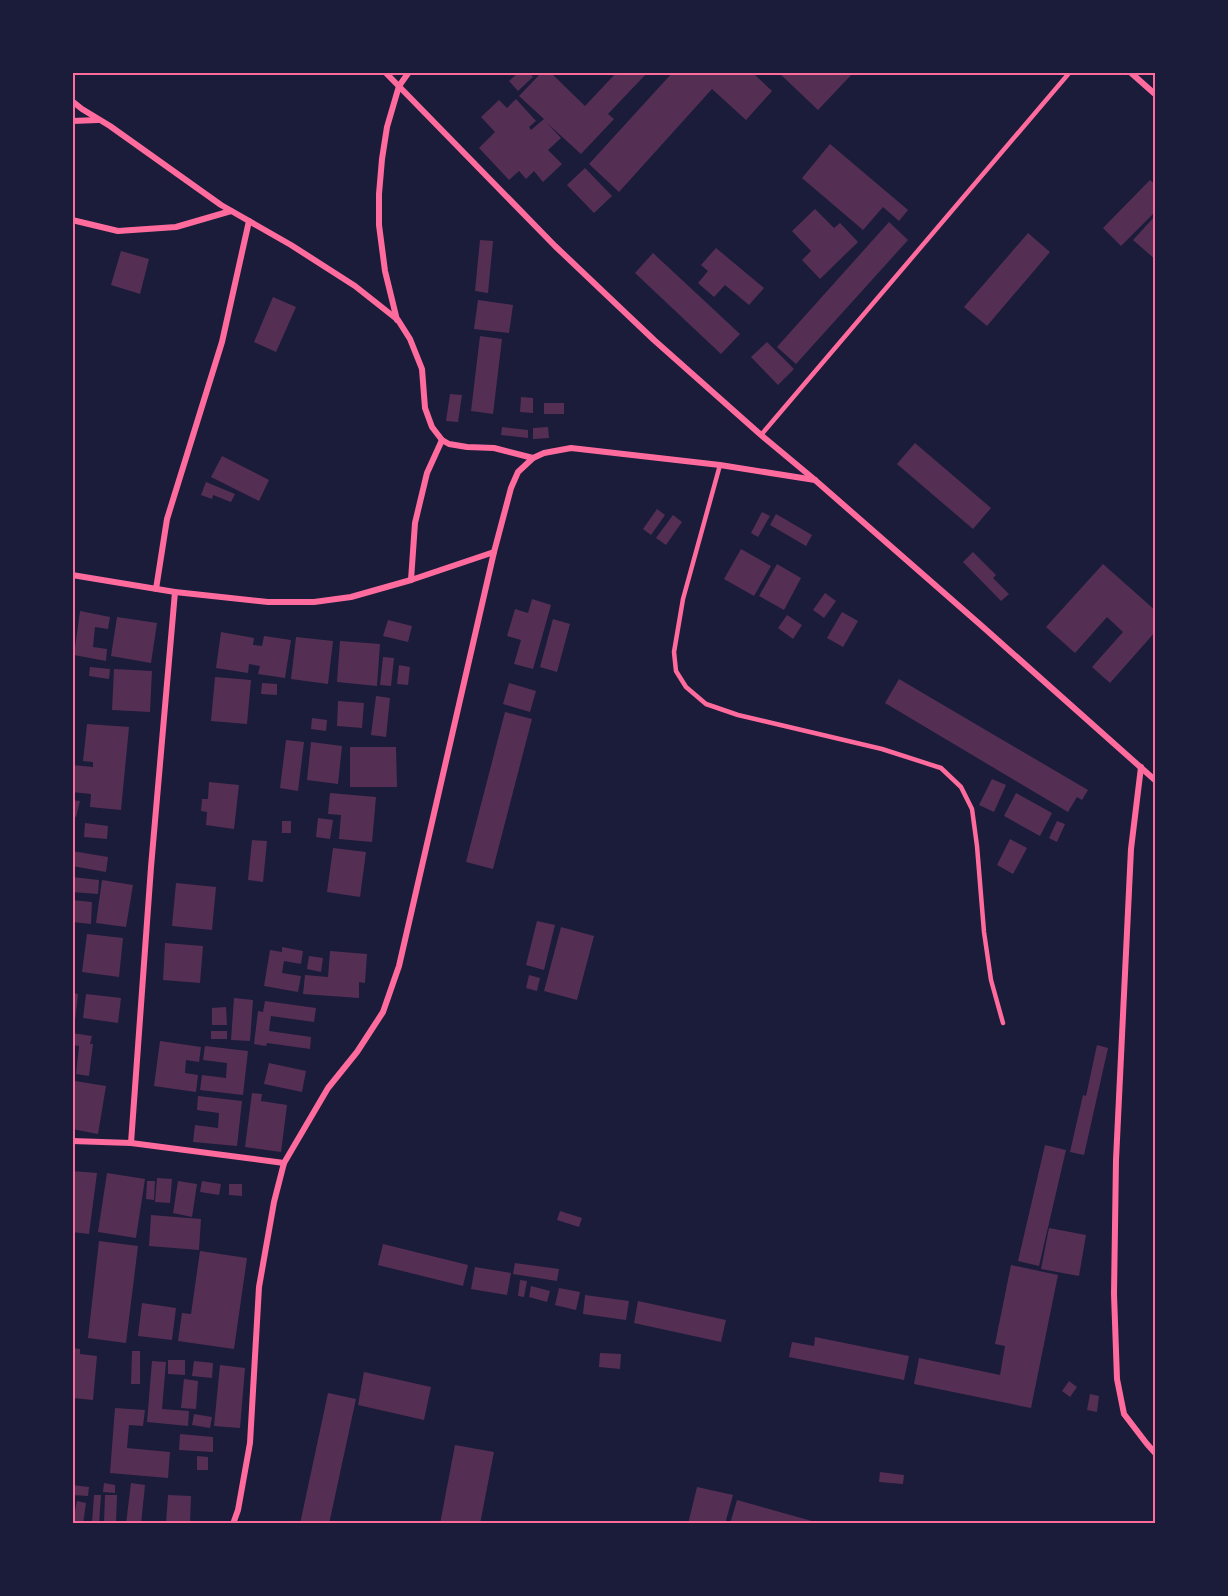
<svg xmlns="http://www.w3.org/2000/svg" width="1228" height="1596" font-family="'Archivo Narrow',sans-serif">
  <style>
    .building { fill: #542f53 }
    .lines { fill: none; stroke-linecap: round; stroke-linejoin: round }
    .service { stroke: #ff6b9d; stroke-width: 4.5 }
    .minor { stroke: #ff6b9d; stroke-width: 6 }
    .neatline { fill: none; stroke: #ff6b9d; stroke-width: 2 }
  </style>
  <rect width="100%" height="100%" fill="#1b1b3a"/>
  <g class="building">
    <path d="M519 72H529L533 77 518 91 509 81Z"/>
    <path d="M542 72H550L585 106 617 72H648L608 114 614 119 581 154 547 123 561 138 548 150 562 164 543 182 534 171 526 179 519 171 509 180 479 148 495 132 481 117 499 100 507 108 516 99 536 121 529 127 531 130 544 119 519 96Z"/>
    <path d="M673 72H752L772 91 746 120 712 89 619 192 589 164Z"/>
    <path d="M778 72H854L818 110Z"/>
    <path d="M830 144 908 210 899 221 883 207 863 230 802 178Z"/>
    <path d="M585 168 612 196 594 213 567 185Z"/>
    <path d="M1150 180 1156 185V211L1121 246 1103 228Z"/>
    <path d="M815 209 834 228 840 223 858 242 820 279 802 260 811 251 792 231Z"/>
    <path d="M1155 216 1156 217V260L1133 240Z"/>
    <path d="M889 222 908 240 796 364 777 347Z"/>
    <path d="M1028 233 1050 252 987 326 964 307Z"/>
    <path d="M480 240 493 241 488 293 475 291Z"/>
    <path d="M716 248 764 288 749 305 725 285 714 297 698 283 708 271 701 265Z"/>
    <path d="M121 251 149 259 140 294 111 285Z"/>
    <path d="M653 253 740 334 721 354 635 273Z"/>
    <path d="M273 297 296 307 276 352 254 342Z"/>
    <path d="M478 300 513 305 509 333 474 329Z"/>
    <path d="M480 336 502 339 493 414 471 411Z"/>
    <path d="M767 342 794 369 778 385 751 357Z"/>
    <path d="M450 394 462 395 458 422 446 421Z"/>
    <path d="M521 397 533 398V413L520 412Z"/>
    <rect x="544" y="403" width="20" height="11"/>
    <path d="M502 427 528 430V438L501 435Z"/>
    <path d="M548 427 549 438 533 439V428Z"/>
    <path d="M915 443 991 508 973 529 897 464Z"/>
    <path d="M222 456 269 480 259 501 211 477Z"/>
    <path d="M206 482 235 494 231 502 213 495 212 499 201 495Z"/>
    <path d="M657 509 665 515 651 535 643 529Z"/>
    <path d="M762 512 770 516 758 537 751 533Z"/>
    <path d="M776 514 812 535 806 546 770 525Z"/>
    <path d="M673 515 682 522 666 545 656 538Z"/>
    <path d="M741 549 771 566 754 596 724 579Z"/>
    <path d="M973 552 996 575 993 578 1009 594 1001 601 963 562Z"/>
    <path d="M777 564 801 578 784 610 759 596Z"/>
    <path d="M1103 564 1156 611V631L1110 683 1092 667 1123 632 1107 617 1075 653 1046 627Z"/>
    <path d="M825 593 836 601 824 618 813 610Z"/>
    <path d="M532 599 551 605 533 669 514 664 521 640 507 636 515 609 528 613Z"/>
    <path d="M80 611 110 617 108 629 95 627 93 647 107 649 106 661 74 655Z"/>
    <path d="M842 612 858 621 843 647 827 638Z"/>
    <path d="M787 615 802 625 793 639 778 628Z"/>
    <path d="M117 617 157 623 151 663 111 656Z"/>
    <path d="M553 619 570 624 557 672 540 667Z"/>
    <path d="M388 620 412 626 408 642 383 636Z"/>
    <path d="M221 632 254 638 253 645 262 646 264 636 291 640 285 678 258 674 260 666 249 664 248 673 216 668Z"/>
    <path d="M296 637 333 641 328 684 291 679Z"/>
    <path d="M340 641 380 644 377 686 337 682Z"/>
    <path d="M383 657 394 658 391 686 380 685Z"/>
    <path d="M399 665 410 667 408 685 397 684Z"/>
    <path d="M90 667 110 669 109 679 89 676Z"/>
    <path d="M114 669 152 671 150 712 112 710Z"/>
    <path d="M215 677 251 680 247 724 211 721Z"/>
    <path d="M899 679 1088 790 1082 800 1077 797 1068 812 885 703Z"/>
    <path d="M262 683 277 684V695L261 694Z"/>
    <path d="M509 683 536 691 530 712 503 704Z"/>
    <path d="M376 696 390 698 386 737 371 735Z"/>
    <path d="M338 701 364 703 362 728 337 726Z"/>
    <path d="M505 712 532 719 493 869 466 862Z"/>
    <path d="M312 718 327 720 326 731 311 729Z"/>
    <path d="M87 724 129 727 121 810 90 807 91 794 72 792V765L93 767V762L83 761Z"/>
    <path d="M286 740 304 742 298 791 280 788Z"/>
    <path d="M311 742 342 746 338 784 307 780Z"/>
    <path d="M350 747H396L397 787H350Z"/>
    <path d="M992 779 1006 785 994 812 979 805Z"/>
    <path d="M209 782 239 785 234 829 206 825 207 812 201 811 202 799H208Z"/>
    <path d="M330 793 376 797 372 842 339 839 341 815 328 814Z"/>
    <path d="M1016 793 1052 813 1040 836 1004 816Z"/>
    <path d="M72 800 80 801 76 817 72 816Z"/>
    <path d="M318 818 333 820 330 839 316 837Z"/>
    <rect x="282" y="821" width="9" height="12"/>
    <path d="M1057 821 1065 824 1057 842 1049 838Z"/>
    <path d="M85 823 108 826 107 839 84 837Z"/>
    <path d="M1010 839 1027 848 1013 874 997 865Z"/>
    <path d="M252 840 267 841 263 882 248 880Z"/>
    <path d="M333 848 366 852 360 897 327 892Z"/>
    <path d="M72 851 108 857 106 872 72 866Z"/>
    <path d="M72 877 99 880 98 894 72 892Z"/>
    <path d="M102 880 133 885 126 927 96 923Z"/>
    <path d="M176 883 216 887 212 930 172 926Z"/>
    <path d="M72 900 92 902 91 924 72 922Z"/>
    <path d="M537 921 555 925 544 970 526 965Z"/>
    <path d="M561 927 594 936 577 1000 544 991Z"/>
    <path d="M87 934 123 938 119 977 82 972Z"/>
    <path d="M165 943 203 946 200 983 163 980Z"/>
    <path d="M282 947 303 951 301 964 284 961 282 973 301 976 298 992 264 986 270 950 282 952Z"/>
    <path d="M330 951 367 954 365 983 359 982V998L303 994 305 975 328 977Z"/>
    <path d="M309 956 323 958 321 972 307 969Z"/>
    <path d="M529 975 540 978 537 991 526 988Z"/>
    <path d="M72 993 78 994 75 1021H72Z"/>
    <path d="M86 994 121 998 118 1023 83 1018Z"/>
    <path d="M234 998 253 1000 250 1041 231 1040Z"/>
    <path d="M265 1001 316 1008 314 1022 271 1016 269 1031 311 1037 310 1049 267 1043 266 1046 254 1044 258 1011 263 1012Z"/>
    <path d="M226 1007 227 1025H212V1008Z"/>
    <rect x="211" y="1031" width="16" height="8"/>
    <path d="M72 1033 92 1036 90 1044H93L89 1076 76 1074 79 1046 72 1045Z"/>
    <path d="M160 1041 201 1047 199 1062 186 1060 185 1073 198 1075 196 1092 154 1086Z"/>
    <path d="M1097 1045 1108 1048 1084 1155 1070 1152 1083 1095 1086 1096Z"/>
    <path d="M205 1046 248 1051 243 1095 200 1090 202 1075 226 1078 227 1063 203 1060Z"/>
    <path d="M269 1063 306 1071 302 1092 264 1084Z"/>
    <path d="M75 1081 106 1086 98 1134 72 1129V1100Z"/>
    <path d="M252 1093 262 1094 261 1101 287 1105 281 1152 245 1147Z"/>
    <path d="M198 1096 242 1101 237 1146 193 1142 195 1125 218 1128 219 1113 197 1110Z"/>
    <path d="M1045 1145 1066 1150 1039 1266 1018 1261Z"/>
    <path d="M72 1171 97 1173 89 1234 72 1232Z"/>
    <path d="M107 1173 145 1179 136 1238 98 1232Z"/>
    <path d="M157 1178 172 1179 170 1203 155 1202Z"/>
    <path d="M147 1181H155L154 1200 146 1199Z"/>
    <path d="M178 1181 197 1184 192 1217 173 1213Z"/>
    <path d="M202 1181 221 1184 219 1195 200 1192Z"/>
    <path d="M229 1184H242V1196L229 1195Z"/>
    <path d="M560 1211 582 1218 579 1227 557 1220Z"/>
    <path d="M151 1215 201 1219 199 1250 149 1246Z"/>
    <path d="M1049 1228 1086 1235 1079 1276 1041 1269Z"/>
    <path d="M99 1241 138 1246 126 1343 88 1338Z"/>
    <path d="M383 1244 468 1265 463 1286 378 1265Z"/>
    <path d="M200 1251 247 1258 234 1349 178 1341 182 1313 191 1314Z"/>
    <path d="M515 1263 559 1269 557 1281 513 1274Z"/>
    <path d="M1011 1265 1058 1275 1031 1408 914 1384 919 1358 1000 1375 1005 1346 995 1344Z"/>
    <path d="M475 1267 511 1273 507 1295 471 1289Z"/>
    <path d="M520 1280 527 1281 524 1297 518 1296Z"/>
    <path d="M531 1286 550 1291 547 1302 529 1297Z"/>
    <path d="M559 1288 580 1292 576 1310 555 1305Z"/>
    <path d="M585 1295 629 1301 626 1320 583 1314Z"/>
    <path d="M638 1301 726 1320 721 1342 634 1323Z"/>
    <path d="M142 1303 176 1308 172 1340 138 1336Z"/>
    <path d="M815 1337 909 1356 904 1380 789 1357 792 1342 814 1346Z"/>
    <path d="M72 1348 80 1349V1354L97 1356 93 1400 72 1398Z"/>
    <path d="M132 1351H140V1384H131Z"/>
    <path d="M600 1353 621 1354 620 1369 599 1367Z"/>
    <path d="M168 1360H185V1375L168 1374Z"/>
    <path d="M152 1361 166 1362 162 1409 189 1411 188 1426 147 1422Z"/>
    <path d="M194 1361 213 1363 212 1378 192 1376Z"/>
    <path d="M220 1365 245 1368 240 1428 214 1426Z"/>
    <path d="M364 1372 431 1387 424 1420 358 1405Z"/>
    <path d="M184 1379 198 1381 196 1409 181 1408Z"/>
    <path d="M1069 1381 1077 1387 1070 1397 1062 1391Z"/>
    <path d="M328 1393 356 1399 329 1524H300Z"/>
    <path d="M1090 1394 1099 1396 1097 1412 1087 1410Z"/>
    <path d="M115 1408 145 1410 143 1426 129 1425 127 1448 170 1452 168 1478 110 1473Z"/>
    <path d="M194 1414 212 1417 210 1428 192 1425Z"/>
    <path d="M180 1434 213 1437V1452L179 1450Z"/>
    <path d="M455 1445 494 1452 480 1524H440Z"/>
    <path d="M197 1456 208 1457V1470H197Z"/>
    <path d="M880 1472 904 1475 903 1484 879 1482Z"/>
    <path d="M104 1483 115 1485V1493L103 1492Z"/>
    <path d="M131 1483 145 1485 141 1524H126Z"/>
    <path d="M72 1485 89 1487 88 1496 72 1495Z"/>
    <path d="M697 1487 733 1495 725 1524H688Z"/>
    <path d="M94 1495H101L99 1524 92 1523Z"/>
    <path d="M105 1495H117L116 1523H104Z"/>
    <path d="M168 1495 191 1496 190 1524H166Z"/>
    <path d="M737 1500 819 1523V1524H730Z"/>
    <path d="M77 1501 86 1503 83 1524 73 1522Z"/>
  </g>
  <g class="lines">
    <g class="service">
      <path d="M761 435 1070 72"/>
      <path d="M720 465 683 599 674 652 676 671 686 687 706 704 738 715 882 749 941 768 961 787 972 809 977 846 984 932 991 980 1003 1023"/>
    </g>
    <g class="minor">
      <path d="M385 72 555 246 654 340 761 435 815 480 983 627 1156 781"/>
      <path d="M1130 72 1156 95"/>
      <path d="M72 101 82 109 110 126 221 205 291 245 355 286 398 320 410 339 422 369 425 408 432 427 442 440 449 444 467 447 494 448 533 458"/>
      <path d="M72 121 98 120"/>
      <path d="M72 220 118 231 176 227 231 211"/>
      <path d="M397 320 385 271 379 225V194L382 159 387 127 399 86 409 72"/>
      <path d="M72 575 175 592 268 602H314L351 597 411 580 494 552"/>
      <path d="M411 580 415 523 427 473 442 440"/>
      <path d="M156 589 167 519 222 342 249 221"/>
      <path d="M1141 767 1131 849 1116 1160 1114 1294 1117 1379 1124 1414 1147 1444 1156 1454"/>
      <path d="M72 1141 131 1143 284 1163"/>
      <path d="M131 1143 151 867 175 592"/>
      <path d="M233 1524 238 1510 250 1443 259 1287 274 1202 284 1163 328 1088 357 1052 383 1012 399 966 494 552 511 488 518 472 533 458 544 453 571 448 720 465 815 480"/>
    </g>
  </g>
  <rect width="1228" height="1596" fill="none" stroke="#1b1b3a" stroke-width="147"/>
  <rect x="74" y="74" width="1080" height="1448" class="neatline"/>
</svg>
